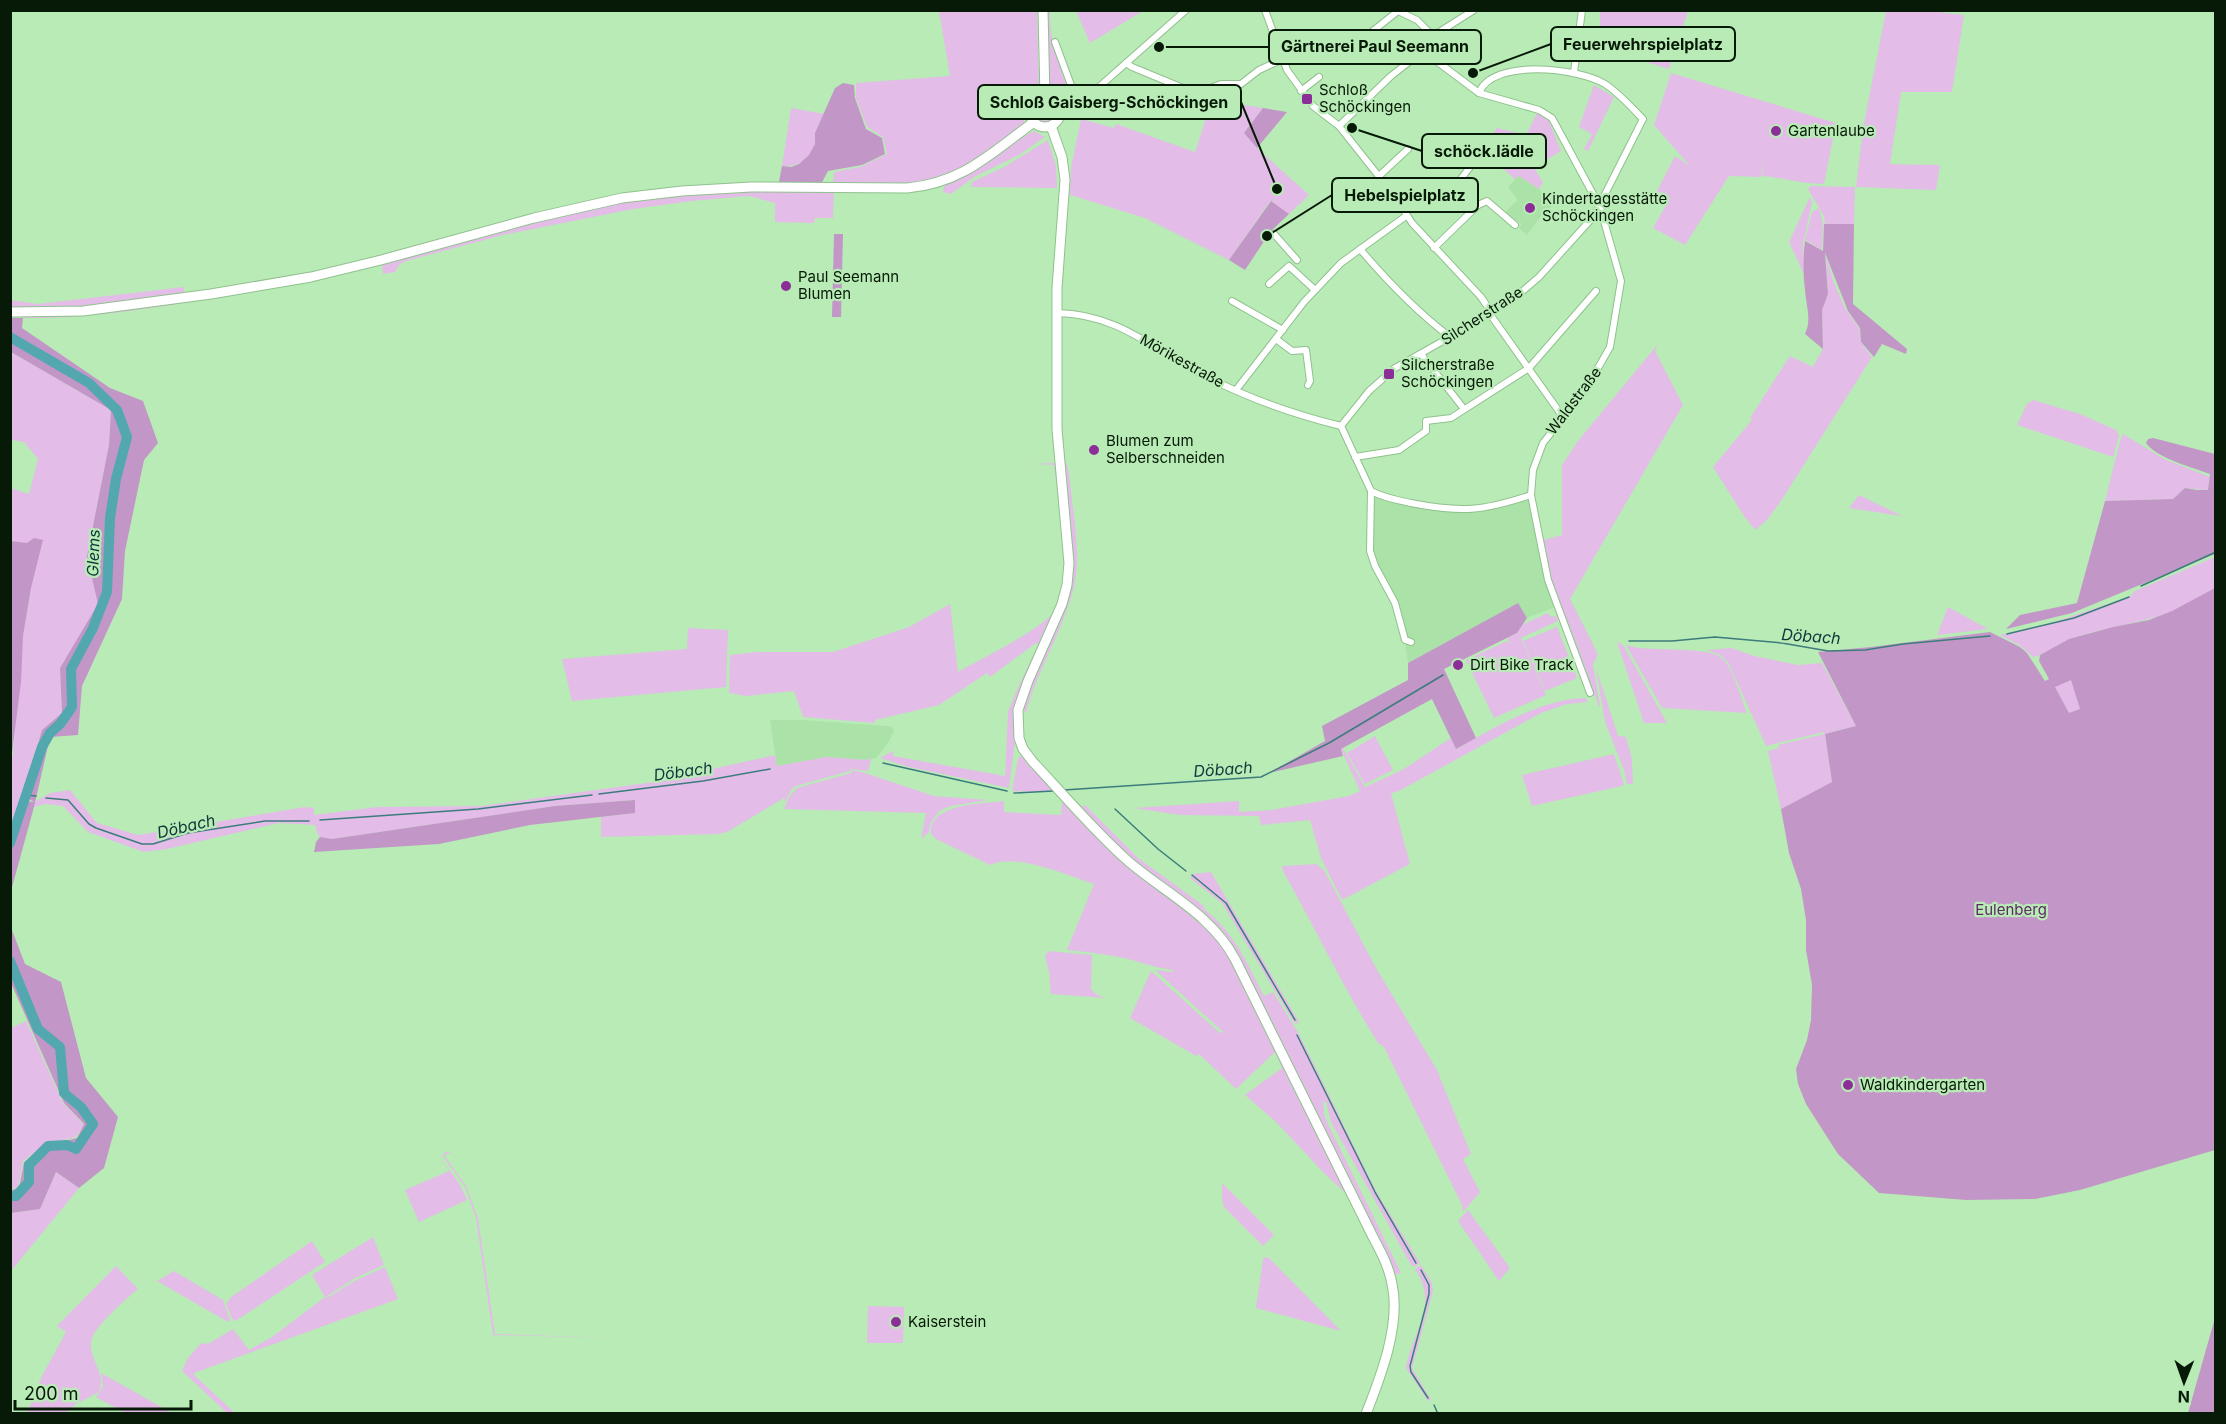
<svg xmlns="http://www.w3.org/2000/svg" width="2226" height="1424" font-family="Inter,sans-serif">
  <style>
    .built { fill: #aae2a7 }
    .green { fill: #e3bde7 }
    .forest { fill: #c297c7; fill-rule: evenodd }
    .lines { fill: none; stroke-linecap: round; stroke-linejoin: round }
    .stream { stroke: #3c7c7d; stroke-width: 1.5 }
    .river { stroke: #53a7af; stroke-width: 10 }
    .street-casing { stroke: #90c18e; stroke-width: 8 }
    .secondary-casing { stroke: #90c18e; stroke-width: 11 }
    .street { stroke: #fff; stroke-width: 6 }
    .secondary { stroke: #fff; stroke-width: 9 }
    .poi-dot { fill: #8c2e97; stroke: #b9ebb6; stroke-width: 2 }
    .labels { text-anchor: middle; stroke-width: 4.5; stroke-linejoin: round; paint-order: stroke }
    .poi-label { font-size: 15px; fill: #071907; stroke: #b9ebb6; text-anchor: start }
    .street-label { font-size: 15px; fill: #071907; stroke: #b9ebb6 }
    .park-label { font-size: 15px; fill: #5e2964; stroke: #b9ebb6 }
    .water-label { font-size: 16px; font-style: italic; fill: #0e373b; stroke: #b9ebb6 }
    .leader { fill: none; stroke: #071907; stroke-width: 2 }
    .callout-dot { fill: #071907; stroke: #b9ebb6; stroke-width: 2 }
    .callout { fill: #b9ebb6; stroke: #071907; stroke-width: 2 }
    .callout-label { font-size: 16px; text-anchor: middle; font-weight: bold; fill: #071907 }
  </style>
  <rect width="100%" height="100%" fill="#b9ebb6"/>
  <g class="built">
    <path d="M1519 175 1544 193 1554 204 1538 220 1527 235 1519 228 1522 224 1505 212 1518 200 1508 187Z"/>
    <path d="M1371 491 1382 497 1464 511 1531 495 1558 606 1527 618 1518 603 1408 663 1405 640 1395 603 1372 557Z"/>
    <path d="M770 720H802L887 726 892 727 894 731 888 743 876 758 867 760 826 757 777 766Z"/>
  </g>
  <g class="green">
    <path d="M939 11H1037L1039 92 1032 99 1022 98 1017 105 1025 110 1024 123C995 149 964 174 926 183 897 189 863 184 833 184L834 172 860 167 887 154 883 137 867 127 856 98V83L950 76Z"/>
    <path d="M1046 11H1050C1049 41 1061 70 1071 98L1061 97 1049 87Z"/>
    <path d="M1076 11V10L1143 11 1090 43Z"/>
    <path d="M1600 11H1688L1669 69 1600 48Z"/>
    <path d="M1929 11 1964 15 1952 92H1901L1890 164 1940 165 1936 190 1856 187 1863 128 1886 11Z"/>
    <path d="M1671 73 1836 123 1824 184C1801 184 1785 178 1762 176L1764 159 1761 177 1729 176 1685 245 1653 228 1670 198 1657 191 1675 156 1689 165 1654 125Z"/>
    <path d="M1594 85 1614 97 1588 151 1584 149 1592 134 1579 127Z"/>
    <path d="M1212 100 1263 108 1245 133 1257 148 1309 195 1289 214 1270 201 1229 260 1145 218 1070 195 1071 168 1081 119 1114 128 1116 124 1195 152Z"/>
    <circle cx="1045" cy="112" r="11"/>
    <path d="M791 108 825 114C822 119 818 125 816 131 815 135 816 140 815 145 812 160 796 167 782 166Z"/>
    <path d="M1537 113 1549 121 1561 151 1534 168 1543 182 1539 189 1519 176 1515 179 1493 160 1461 151 1463 143C1473 140 1482 135 1492 135L1497 128 1526 135Z"/>
    <path d="M1034 131 1045 137 1019 155 974 177 951 194 943 192 944 186 974 171 1019 139Z"/>
    <path d="M1048 140 1056 166 1057 188 971 187 972 182 1006 166Z"/>
    <path d="M1811 186 1855 187 1854 224H1825L1824 216 1808 189Z"/>
    <path d="M834 188 833 218H815L814 223 775 222V203L749 196 691 201 633 209 503 235 406 261 400 264 395 272 383 274 382 265C314 281 247 294 178 304 125 312 76 319 23 318V313L59 312 268 284 534 218 682 191Z"/>
    <path d="M1810 197 1812 203 1803 244 1804 274 1789 242Z"/>
    <path d="M1819 208 1823 224 1822 250 1805 240 1812 212Z"/>
    <path d="M1826 256 1834 283 1845 308 1859 328 1861 343 1872 357 1781 501 1767 520 1755 530 1744 516 1713 467 1752 420 1750 418 1790 356 1813 367 1823 349 1822 310 1828 294Z"/>
    <path d="M184 287V294L85 307 11 311 10 300 38 304Z"/>
    <path d="M1658 344 1655 351 1683 405 1570 599 1598 654 1593 665 1600 706 1599 707 1570 627 1548 580 1540 541 1562 535V465L1578 441Z"/>
    <path d="M11 352 111 410 109 445 87 556 99 604 60 668 62 713 42 730 18 808 11 826V761L13 754 23 636 31 588 27 544 11 541V488L29 494 38 459 24 442 11 440Z"/>
    <path d="M2033 400 2080 414 2116 430 2119 436 2113 457 2017 425 2027 404Z"/>
    <path d="M2123 434 2164 459 2210 477 2208 490 2185 488 2173 499 2105 501 2120 441Z"/>
    <path d="M1062 462H1066L1069 472C1072 508 1082 553 1074 587 1063 631 1038 669 1026 712L1018 710 1067 585Z"/>
    <path d="M1053 463 1056 464 1066 555 1063 589 1022 688 1009 788 909 767 880 758 893 751V756L1005 776 1008 712 1014 696 1038 645 1036 643 990 677 987 673 939 705 875 720V723L803 717 794 691 746 696 729 693 730 655 757 652H833L909 627 950 604 958 672C981 659 1036 632 1052 614 1074 587 1058 499 1054 465L1035 464Z"/>
    <path d="M1859 495 1902 516 1849 508Z"/>
    <path d="M2215 557V590C2174 621 2118 622 2071 639 2057 644 2047 654 2033 657L2021 646 2000 635 2048 624 2129 597 2135 591Z"/>
    <path d="M1948 607 1988 629 1937 635Z"/>
    <path d="M1548 613 1551 617 1556 616 1558 621 1521 638 1546 695 1494 718 1466 660 1507 641 1511 644 1507 638 1517 633 1522 625Z"/>
    <path d="M1557 627 1577 678 1545 691 1523 641Z"/>
    <path d="M688 628 728 630 726 687 572 701 562 659 687 649Z"/>
    <path d="M1617 642 1623 645 1667 723H1644Z"/>
    <path d="M1626 645C1651 654 1710 643 1725 661 1734 673 1741 698 1747 713L1662 708Z"/>
    <path d="M1732 648 1754 656 1798 665 1822 663 1856 726 1825 734 1832 782 1781 809 1768 751 1779 748 1778 745 1824 734V732L1766 746 1728 662 1720 655 1707 650Z"/>
    <path d="M1596 668 1618 736 1626 737 1632 759 1633 784H1627L1624 770 1605 722Z"/>
    <path d="M2070 671 2080 709 2069 714 2055 687Z"/>
    <path d="M1585 698 1588 702 1567 704 1541 713 1399 791 1391 793 1410 864 1342 900 1321 858 1310 820 1261 825 1259 816 1180 815 1134 808 1239 801V812L1271 810 1349 796 1360 791 1341 749 1343 748 1365 787 1404 769 1451 738 1456 749C1496 727 1539 700 1585 698Z"/>
    <path d="M1375 736 1393 770 1365 784 1347 753Z"/>
    <path d="M1614 754 1624 784 1622 786 1532 806 1522 775Z"/>
    <path d="M775 755 777 766 826 757 866 760 870 758 871 760 868 771 850 769V771L796 786 791 790 785 802 784 798 727 832 718 834 601 837V817L635 813 634 800 555 806 332 839H324L318 835 315 825 279 823 167 849 144 852 88 832 63 806 45 804 34 807 35 802 50 793 70 790 97 823 138 835 305 807 314 808V815L377 807 481 806 661 781 660 777 703 771Z"/>
    <path d="M1020 756 1025 758 1055 790 1041 792 1012 791 1018 759Z"/>
    <path d="M852 770 862 772 934 796 988 800 951 806 939 811 931 823 929 832 921 839 926 813 784 809 789 797 797 788 851 773Z"/>
    <path d="M1004 801V812L1061 815 1062 801H1066L1202 921 1224 944 1296 1086 1288 1083 1298 1090 1351 1198 1325 1174 1276 1122 1245 1095 1282 1068 1275 1052 1236 1089 1199 1054 1196 1056 1130 1018 1151 971 1220 1033 1223 1032 1155 970 1173 972V970C1155 968 1145 963 1128 959 1107 954 1087 952 1067 950L1094 884C1069 876 1014 852 990 865L936 839 931 834C929 803 982 804 1004 801Z"/>
    <path d="M1085 805 1138 858 1204 906 1203 908C1237 936 1244 958 1264 996L1273 992 1299 1034 1376 1191 1420 1263 1413 1267 1411 1265 1331 1122 1326 1102 1323 1101 1324 1114 1328 1124 1401 1273 1393 1275 1310 1105 1305 1087 1298 1080 1233 948 1125 854 1081 809V807Z"/>
    <path d="M1316 864 1324 870 1376 968 1437 1070 1471 1154 1463 1159 1480 1192 1463 1212 1462 1205 1384 1047 1378 1043C1343 987 1315 928 1283 871L1282 866Z"/>
    <path d="M1211 872 1299 1022 1296 1024 1293 1021 1222 903 1190 878 1193 874Z"/>
    <path d="M1048 951 1092 955 1091 989 1096 994 1105 998 1051 994 1049 972 1045 956Z"/>
    <path d="M26 1021 63 1103 84 1125 76 1137 46 1144 23 1161 18 1187 11 1189V1028Z"/>
    <path d="M446 1152H451L444 1155 466 1186 478 1218 495 1334 616 1338 493 1335 476 1218 465 1187 442 1155Z"/>
    <path d="M435 1155 439 1156 459 1183 467 1200 419 1222 405 1190 449 1171 439 1156Z"/>
    <path d="M56 1172 79 1188 11 1271V1213L40 1209Z"/>
    <path d="M1222 1183 1274 1235 1263 1246 1224 1207 1222 1200Z"/>
    <path d="M1468 1210 1510 1268 1499 1281 1458 1221Z"/>
    <path d="M373 1237 384 1265 355 1278 326 1297 327 1298 356 1280 385 1267 398 1299 194 1373V1375L235 1413H227L182 1371 188 1358 201 1343 208 1344 233 1329 249 1350 272 1337 325 1297 312 1275Z"/>
    <path d="M312 1241 325 1262 237 1320 235 1321 232 1319 226 1304 231 1297Z"/>
    <path d="M1265 1257 1269 1258 1341 1331 1256 1308 1263 1259Z"/>
    <path d="M1421 1265 1432 1283 1433 1291 1412 1368 1431 1400 1428 1401 1406 1368C1412 1331 1440 1306 1415 1269Z"/>
    <path d="M116 1266 138 1289C127 1298 92 1328 91 1342 89 1359 107 1375 99 1392L76 1404 66 1413H27L42 1376 66 1332 57 1326Z"/>
    <path d="M174 1271 223 1300 230 1320 228 1322 157 1281Z"/>
    <path d="M868 1306 904 1307 903 1343H867Z"/>
    <path d="M101 1373 172 1413H125L96 1397 103 1387Z"/>
  </g>
  <g class="forest">
    <path d="M843 83 854 85 855 98 866 129 882 138 885 154 862 165 828 171 819 188 778 187 782 166 791 167 799 164 809 155 815 144V133L835 88Z"/>
    <path d="M1263 108 1287 112 1257 148 1244 133Z"/>
    <path d="M1271 201 1289 214 1271 231 1245 270 1229 260Z"/>
    <path d="M1824 224H1854L1853 304 1907 349 1906 354 1882 344 1874 357 1861 342 1860 328 1848 311 1825 253 1828 294 1822 310 1823 349 1805 334C1812 319 1806 306 1805 290 1803 274 1803 257 1805 241L1823 251Z"/>
    <path d="M834 234H843L841 317H832Z"/>
    <path d="M11 318H23L22 328 110 388 143 401 158 443 144 460 125 551 122 599 82 686 78 735 50 737 34 807 11 891V826L22 796 27 801 34 802 23 795 42 730 62 713 60 668 98 604 87 556 109 445 111 410 11 352Z"/>
    <path d="M2153 438 2215 454V554L2072 613 2006 629 2020 615 2077 603 2105 501 2173 499 2185 488 2197 490H2208L2210 474C2193 468 2155 457 2146 443L2148 439Z"/>
    <path d="M34 538 43 540 31 588 23 636 21 682 11 761V541L27 543Z"/>
    <path d="M2215 588V1150L2080 1190 2035 1199 1966 1200 1879 1193 1838 1154 1806 1104 1798 1084 1796 1069 1807 1040 1811 1020 1812 985 1806 950V920L1801 889 1789 853 1781 809 1832 782 1825 734 1856 726 1818 652 1871 647 1990 632 2020 647 2027 653 2045 681 2049 679 2039 661 2040 655 2069 639 2113 627 2149 620 2172 611ZM2071 680 2080 709 2069 713 2055 687Z"/>
    <path d="M1518 603 1527 618 1517 633 1444 669 1476 738 1456 749 1432 699 1341 749 1343 756 1269 773 1325 741 1322 726 1408 680V663Z"/>
    <path d="M635 800V813L530 825 439 844 314 852 316 842 320 837 332 839 555 806Z"/>
    <path d="M10 925 25 964 61 982 86 1078 118 1117 104 1168 79 1188 56 1172 40 1209 11 1213V1190L19 1188 24 1162 47 1145 77 1138 84 1124 64 1103 11 983Z"/>
    <path d="M2215 1318V1413H2188Z"/>
  </g>
  <g class="lines">
    <g class="stream">
      <path d="M2141 586 2216 552"/>
      <path d="M2007 634 2074 618 2129 597"/>
      <path d="M1629 641H1672L1715 637 1782 643 1828 651 1865 650 1903 644 1990 636"/>
      <path d="M883 763 1007 791"/>
      <path d="M1064 790 1261 777 1329 743 1443 675"/>
      <path d="M1014 793 1053 791"/>
      <path d="M599 794 703 781 770 769"/>
      <path d="M26 795 36 796"/>
      <path d="M46 798 68 800 89 824 96 828 142 844H153L188 833 265 821H309"/>
      <path d="M1115 809 1158 849 1186 871"/>
      <path d="M320 820 478 809 592 795"/>
      <path d="M1192 875 1226 903 1295 1020"/>
      <path d="M1297 1035 1375 1192 1416 1263"/>
      <path d="M1421 1270 1429 1285V1294L1410 1366 1411 1372 1428 1398"/>
      <path d="M1434 1405 1438 1414"/>
    </g>
    <g class="river">
      <path d="M10 337 89 383 117 410 127 437 116 479 110 518 107 592 93 628 71 669 72 707 60 724 50 733 42 747 10 843"/>
      <path d="M10 961 38 1029 60 1047 64 1093 81 1107 93 1124 76 1149 67 1145 48 1146 29 1165V1182L16 1196H10"/>
    </g>
    <defs>
      <g id="street">
        <path d="M1265 10 1287 70 1313 106 1339 126 1396 198 1412 223 1481 297 1491 312"/>
        <path d="M1396 10 1417 20 1433 36"/>
        <path d="M1055 42 1078 104"/>
        <path d="M1359 42 1398 11"/>
        <path d="M1423 51 1479 93 1539 110 1552 118 1600 207 1621 281 1610 347 1586 389 1543 443 1533 470 1531 495 1548 580 1590 693"/>
        <path d="M1126 63 1132 67 1183 88 1200 92 1221 84H1241L1259 70 1283 59"/>
        <path d="M1574 72 1582 10"/>
        <path d="M1301 91 1319 77"/>
        <path d="M1060 110 1068 109 1082 102 1186 10"/>
        <path d="M1339 126 1391 76 1423 51 1433 36 1474 10"/>
        <path d="M1379 176 1408 149"/>
        <path d="M1478 205 1487 201 1515 225"/>
        <path d="M1274 234 1297 260"/>
        <path d="M1434 248 1478 205 1460 180 1470 167"/>
        <path d="M1360 249C1388 282 1416 311 1450 337"/>
        <path d="M1269 284 1289 266 1315 290"/>
        <path d="M1232 301 1283 330"/>
        <path d="M1057 313C1120 314 1155 351 1207 377 1248 398 1296 415 1341 426"/>
        <path d="M1492 317 1563 417"/>
        <path d="M1276 339 1292 351 1306 350 1310 381 1308 385"/>
        <path d="M1421 354 1464 409"/>
        <path d="M1236 390 1304 302 1341 263 1406 216"/>
        <path d="M1341 426 1369 391 1395 368 1450 337 1518 295 1539 277 1594 216 1643 119C1631 107 1619 93 1605 84 1579 68 1492 58 1479 93"/>
        <path d="M1341 426 1371 491 1370 551 1375 566 1395 603 1405 640 1411 642"/>
        <path d="M1355 457 1399 450 1426 431V421L1451 418 1529 368 1596 291"/>
        <path d="M1371 491C1384 498 1397 500 1411 503 1461 513 1483 511 1531 495"/>
      </g>
      <g id="secondary">
        <path d="M1043 10 1045 98"/>
        <circle cx="1045" cy="112" r="15"/>
        <path d="M1051 126 1062 157 1065 180 1057 288V429L1069 563 1067 585 1062 604 1028 681 1018 710 1019 738 1023 749 1033 762C1064 795 1094 831 1128 861 1165 893 1211 914 1235 959L1373 1237C1381 1252 1389 1267 1392 1284 1401 1324 1381 1376 1366 1414"/>
        <path d="M10 312 83 311 211 294 311 277 381 260 534 218 622 198 682 191 751 187 907 188C963 183 991 153 1034 122"/>
      </g>
    </defs>
    <use href="#street" class="street-casing"/>
    <use href="#secondary" class="secondary-casing"/>
    <use href="#street" class="street"/>
    <use href="#secondary" class="secondary"/>
  </g>
  <g class="poi-dot">
    <rect x="1301" y="93" width="12" height="12" rx="3"/>
    <circle cx="1776" cy="131" r="6"/>
    <circle cx="1530" cy="208" r="6"/>
    <circle cx="786" cy="286" r="6"/>
    <rect x="1383" y="368" width="12" height="12" rx="3"/>
    <circle cx="1094" cy="450" r="6"/>
    <circle cx="1458" cy="665" r="6"/>
    <circle cx="1848" cy="1085" r="6"/>
    <circle cx="896" cy="1322" r="6"/>
  </g>
  <g class="labels">
    <g class="poi-label">
      <text x="1319" y="95">Schloß<tspan x="1319" dy="17">Schöckingen</tspan></text>
      <text x="1788" y="136">Gartenlaube</text>
      <text x="1542" y="204">Kindertagesstätte<tspan x="1542" dy="17">Schöckingen</tspan></text>
      <text x="798" y="282">Paul Seemann<tspan x="798" dy="17">Blumen</tspan></text>
      <text x="1401" y="370">Silcherstraße<tspan x="1401" dy="17">Schöckingen</tspan></text>
      <text x="1106" y="446">Blumen zum<tspan x="1106" dy="17">Selberschneiden</tspan></text>
      <text x="1470" y="670">Dirt Bike Track</text>
      <text x="1860" y="1090">Waldkindergarten</text>
      <text x="908" y="1327">Kaiserstein</text>
    </g>
    <g class="street-label">
      <text transform="translate(1482 316) rotate(-33)" y="5">Silcherstraße</text>
      <text transform="translate(1182 361) rotate(29)" y="5">Mörikestraße</text>
      <text transform="translate(1574 401) rotate(-53)" y="5">Waldstraße</text>
    </g>
    <g class="park-label">
      <text x="2011" y="915">Eulenberg</text>
    </g>
    <g class="water-label">
      <text transform="translate(93 553) rotate(-88)" y="6">Glems</text>
      <text transform="translate(1811 636) rotate(4)" y="6">Döbach</text>
      <text transform="translate(1223 769) rotate(-4)" y="6">Döbach</text>
      <text transform="translate(683 771) rotate(-8)" y="6">Döbach</text>
      <text transform="translate(186 826) rotate(-13)" y="6">Döbach</text>
    </g>
  </g>
  <path class="leader" d="M1473 73L1551 44M1159 47L1269 47M1277 189L1241 102M1352 128L1422 151M1267 236L1332 195"/>
  <g class="callout-dot">
    <circle cx="1473" cy="73" r="6"/>
    <circle cx="1159" cy="47" r="6"/>
    <circle cx="1277" cy="189" r="6"/>
    <circle cx="1352" cy="128" r="6"/>
    <circle cx="1267" cy="236" r="6"/>
  </g>
  <g class="callout">
    <rect x="1551" y="27" width="184" height="34" rx="6"/>
    <rect x="1269" y="30" width="212" height="34" rx="6"/>
    <rect x="978" y="85" width="263" height="34" rx="6"/>
    <rect x="1422" y="134" width="124" height="34" rx="6"/>
    <rect x="1332" y="178" width="146" height="34" rx="6"/>
  </g>
  <g class="callout-label">
    <text x="1643" y="50">Feuerwehrspielplatz</text>
    <text x="1375" y="52">Gärtnerei Paul Seemann</text>
    <text x="1109" y="108">Schloß Gaisberg-Schöckingen</text>
    <text x="1484" y="157">schöck.lädle</text>
    <text x="1405" y="201">Hebelspielplatz</text>
  </g>
  <rect width="2226" height="1424" fill="none" stroke="#071907" stroke-width="24"/>
  <g transform="translate(2184 1382) rotate(181)" stroke="#b9ebb6" stroke-width="4.5" paint-order="stroke">
  <path d="M0-4.5L10 22L0 15L-10 22Z" fill="#071907"/>
  <text y="-9" font-size="16" font-weight="bold" text-anchor="middle" fill="#071907">N</text>
  </g>
  <path d="M15 1400v9h176v-9" fill="none" stroke="#071907" stroke-width="3"/>
  <text x="24" y="1400" font-size="18" fill="#071907" stroke="#b9ebb6" stroke-width="4.5" paint-order="stroke">200 m</text>
</svg>
